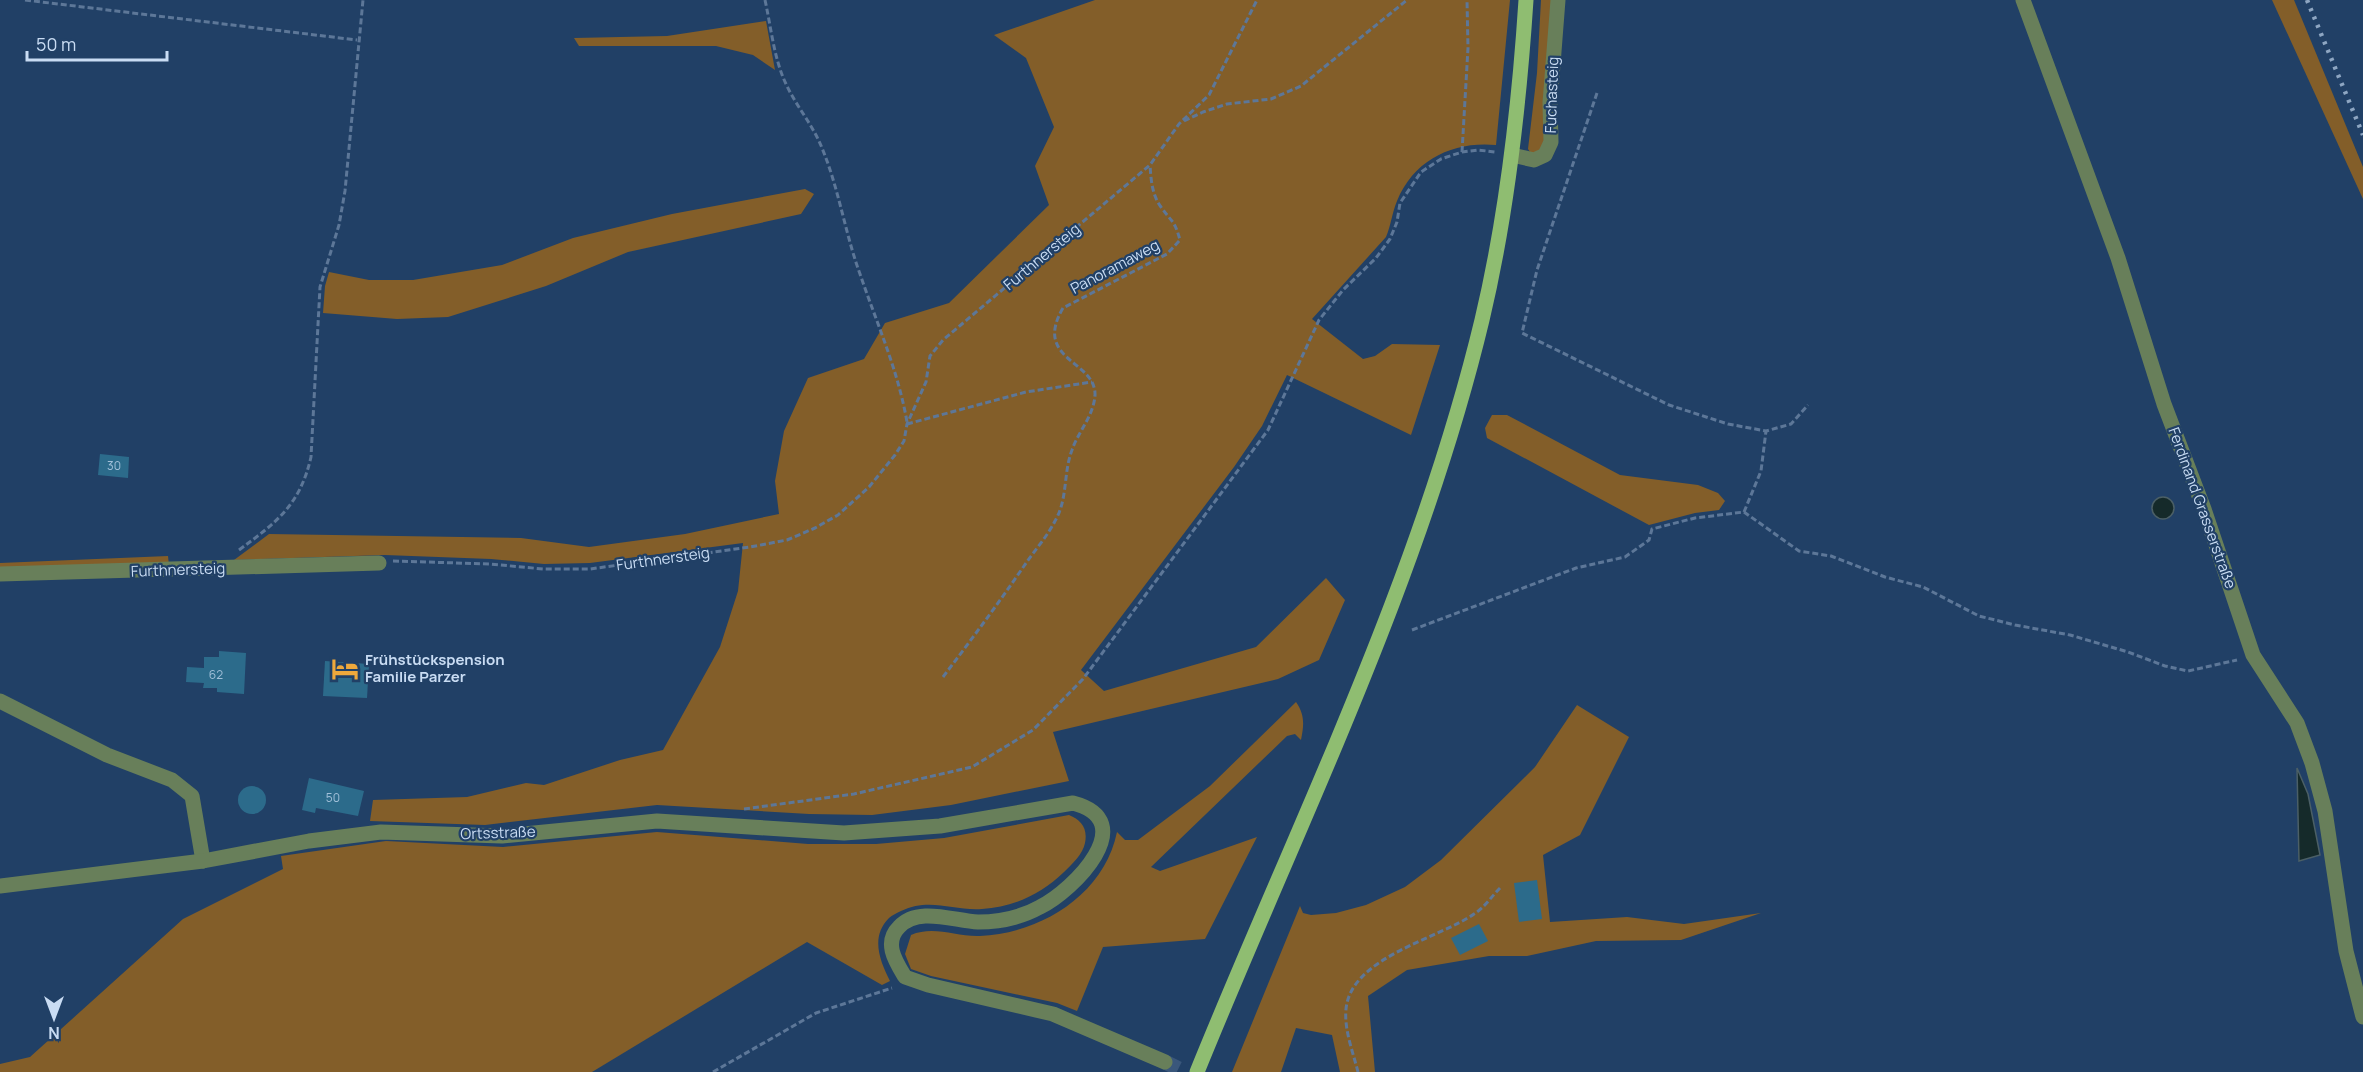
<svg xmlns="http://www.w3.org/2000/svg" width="2363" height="1072" font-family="Manrope,sans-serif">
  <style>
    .green { fill: #835e29 }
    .water { fill: #152a2a; stroke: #4b5f66; stroke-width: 1.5 }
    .building { fill: #2c6b8b }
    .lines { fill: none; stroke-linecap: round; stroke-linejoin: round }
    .minor-tunnel { stroke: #3a577b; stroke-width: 15; stroke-dasharray: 15 8; stroke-linecap: butt }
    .path { stroke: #5d7798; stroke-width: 3; stroke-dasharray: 6 3; stroke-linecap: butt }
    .minor { stroke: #687f5a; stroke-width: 15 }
    .major { stroke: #8fbd71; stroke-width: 15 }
    .rail { stroke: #8ea6c2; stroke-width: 4.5; stroke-dasharray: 3 6; stroke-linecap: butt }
    .labels { text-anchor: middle; stroke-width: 4.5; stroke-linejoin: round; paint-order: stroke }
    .number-label { font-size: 12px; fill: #a2c0d9 }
    .street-label { font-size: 15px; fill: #c9dcf3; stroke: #214066 }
    .poi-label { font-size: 15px; font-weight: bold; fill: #c9dcf3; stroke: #214066; text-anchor: start }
  </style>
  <rect width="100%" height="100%" fill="#214066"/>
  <g class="green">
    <path d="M1095 0H1510L1496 145C1454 141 1414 159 1397 201 1392 213 1391 225 1386 237L1312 319 1363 359 1375 356 1392 344 1440 345 1411 435 1287 375 1262 426 1234 467 1081 670 1104 691 1256 647 1326 578 1345 600 1319 660 1278 679 1053 732 1069 781 951 805 872 815 809 814 657 805 485 825 370 821 373 800 467 797 526 783 544 785 620 760 663 750 720 647 738 591 743 543 590 563 544 564 491 559 385 555 234 560 269 534 521 538 589 547 685 534 779 514 775 481 784 431 808 378 864 359 885 323 949 303 1049 205 1035 166 1054 127 1026 58 994 35Z"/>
    <path d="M1541 0H1553L1547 142 1536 154 1530 152 1528 149 1537 73Z"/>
    <path d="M2272 0H2294L2363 167V199Z"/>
    <path d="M766 21 775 70 753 55 716 46H579L574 38 667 36Z"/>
    <path d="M805 189 814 194 801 214 628 252 546 286 448 317 397 319 323 313 325 286 329 272 369 280H413L502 265 573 238 672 214Z"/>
    <path d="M1492 415H1507L1620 475 1698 485 1718 493 1725 501 1719 510 1695 513 1649 525 1487 438 1485 428Z"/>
    <path d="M168 556 169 565 0 569V563Z"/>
    <path d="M1296 702C1305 715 1304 725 1301 740L1295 734 1287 736 1151 867 1160 871 1257 837 1205 939 1103 947 1077 1011 1057 1003 931 976 911 969 905 954 911 935C934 925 956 937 980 936 1041 933 1104 895 1117 832L1125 840H1138L1210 786Z"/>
    <path d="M1577 705 1629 737 1580 835 1543 855 1550 922 1627 917 1684 924 1761 913 1681 940 1596 941 1527 956H1489L1407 970 1368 996 1375 1072H1340L1332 1035 1296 1028 1281 1072H1232L1300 906 1303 913 1311 915 1336 913 1366 905 1405 887 1441 860 1535 767Z"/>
    <path d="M1069 815C1081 820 1088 828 1085 843 1083 854 1072 864 1064 872 1041 894 1014 907 982 909 953 911 930 897 901 911 897 913 892 915 889 918 870 937 880 961 890 981L882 985 807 942 592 1072H0V1064L30 1057 183 919 283 869 281 856 386 841 503 847 657 832 808 844H876L944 838Z"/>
  </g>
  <g class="water">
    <circle cx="2163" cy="508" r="11"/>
    <path d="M2297 768 2308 794 2320 855 2299 861Z"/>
  </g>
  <g class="building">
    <path d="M100 454 129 457 128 478 98 475Z"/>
    <path d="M219 651 246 653 244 694 217 692V688H203L204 683 186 682 187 667 204 668V657H219Z"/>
    <path d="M325 661 369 664 367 698 323 696Z"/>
    <path d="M309 778 364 791 358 816 316 808 315 813 302 810Z"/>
    <circle cx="252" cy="800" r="14"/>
    <path d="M1537 880 1542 919 1519 922 1514 883Z"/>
    <path d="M1479 924 1488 941 1460 955 1451 938Z"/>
  </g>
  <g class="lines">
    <path class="minor-tunnel" d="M1165 1062 1185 1072"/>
    <g class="path">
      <path d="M25 0 357 40"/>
      <path d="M765 0C771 27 774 59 786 84 796 106 813 125 822 148 839 189 845 233 860 274 877 324 898 370 907 422"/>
      <path d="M1597 93 1537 270 1522 333 1669 405 1728 424 1766 431 1791 424 1808 405"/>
      <path d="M1184 121 1203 112 1227 104 1271 99 1301 86 1407 0"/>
      <path d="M1462 152 1468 48 1467 0"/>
      <path d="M907 424 1026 392 1092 382"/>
      <path d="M1744 512 1761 471 1766 431"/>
      <path d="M239 550C277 522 300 505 311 457L320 287 339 225 345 191 363 0"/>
      <path d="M393 561 490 564 543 569H590L750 547 787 540 815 528 838 515 869 487 895 455 904 441 907 424 926 382 930 356 943 340 1150 165 1179 124 1209 95 1257 0"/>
      <path d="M1412 630 1576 568 1625 557 1649 540 1652 529 1695 518 1744 512 1799 551 1831 556 1885 577 1923 587 1979 616 2015 625 2070 635 2128 652 2165 666 2188 671 2237 660"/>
      <path d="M943 677C971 640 998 604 1024 566 1034 551 1047 537 1055 521 1068 499 1063 474 1072 450 1078 432 1093 417 1095 396 1097 360 1032 361 1063 308L1167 254 1180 240C1174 219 1173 224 1161 207 1152 195 1151 180 1150 165"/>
      <path d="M744 809 854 794 972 767 1033 730 1083 679 1268 430 1319 320 1343 290 1376 258 1390 239 1397 222 1400 203 1421 172 1441 159 1462 152 1478 150 1495 152"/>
      <path d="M713 1072 816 1013 892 988"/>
      <path d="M1358 1072C1353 1052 1344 1030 1346 1009 1351 957 1438 939 1474 914 1484 908 1492 896 1500 888"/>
    </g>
    <g class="minor">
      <path d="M2023 0 2118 258 2164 404 2204 509 2253 655 2297 723 2312 763 2325 811 2346 951 2363 1017"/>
      <path d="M1512 155 1534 160 1545 155 1551 142 1550 103 1558 0"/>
      <path d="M0 574 379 563"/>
      <path d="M0 701 107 755 172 780 192 796 203 861"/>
      <path d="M0 886 203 861 309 841 381 832 502 836 657 821 844 833 940 826 1073 803C1142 821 1074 890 1040 907 1022 917 999 922 978 922 954 921 918 906 899 927 883 943 896 962 905 977L928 985 1053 1014 1165 1062"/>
    </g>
    <path class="major" d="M1197 1072C1298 823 1419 582 1482 320 1507 215 1519 108 1526 0"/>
    <path class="rail" d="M2307 0 2363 135"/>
  </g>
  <defs>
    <symbol id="hotel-bare" viewBox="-9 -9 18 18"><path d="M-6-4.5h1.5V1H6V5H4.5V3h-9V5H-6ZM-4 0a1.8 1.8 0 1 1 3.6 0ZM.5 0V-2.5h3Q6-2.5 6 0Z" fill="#eea83c" stroke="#214066" stroke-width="2.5" paint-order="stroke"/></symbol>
  </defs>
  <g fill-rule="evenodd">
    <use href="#hotel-bare" x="326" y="650" width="38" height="38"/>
  </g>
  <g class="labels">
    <g class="number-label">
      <text x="114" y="470">30</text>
      <text x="216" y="679">62</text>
      <text x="333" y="802">50</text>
    </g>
    <g class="street-label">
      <text transform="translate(1552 95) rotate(-88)" y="5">Fuchasteig</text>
      <text transform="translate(1042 257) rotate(-40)" y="5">Furthnersteig</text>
      <text transform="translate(1115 267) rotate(-28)" y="5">Panoramaweg</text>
      <text transform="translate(2202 508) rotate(70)" y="5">Ferdinand Grasserstraße</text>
      <text transform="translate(663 559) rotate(-8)" y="5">Furthnersteig</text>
      <text transform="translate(178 570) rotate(-2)" y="5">Furthnersteig</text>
      <text transform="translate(498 833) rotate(-2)" y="5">Ortsstraße</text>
    </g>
    <g class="poi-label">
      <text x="365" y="665">Frühstückspension<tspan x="365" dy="17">Familie Parzer</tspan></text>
    </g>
  </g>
  <g transform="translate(54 1018) rotate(180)" stroke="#214066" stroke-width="4.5" paint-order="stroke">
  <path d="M0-4.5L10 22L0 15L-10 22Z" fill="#c9dcf3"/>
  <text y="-9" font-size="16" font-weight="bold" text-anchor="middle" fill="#c9dcf3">N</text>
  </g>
  <path d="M27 51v9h140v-9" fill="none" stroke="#c9dcf3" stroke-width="3"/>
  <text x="36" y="51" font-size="18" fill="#c9dcf3" stroke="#214066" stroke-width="4.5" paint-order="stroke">50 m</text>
</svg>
